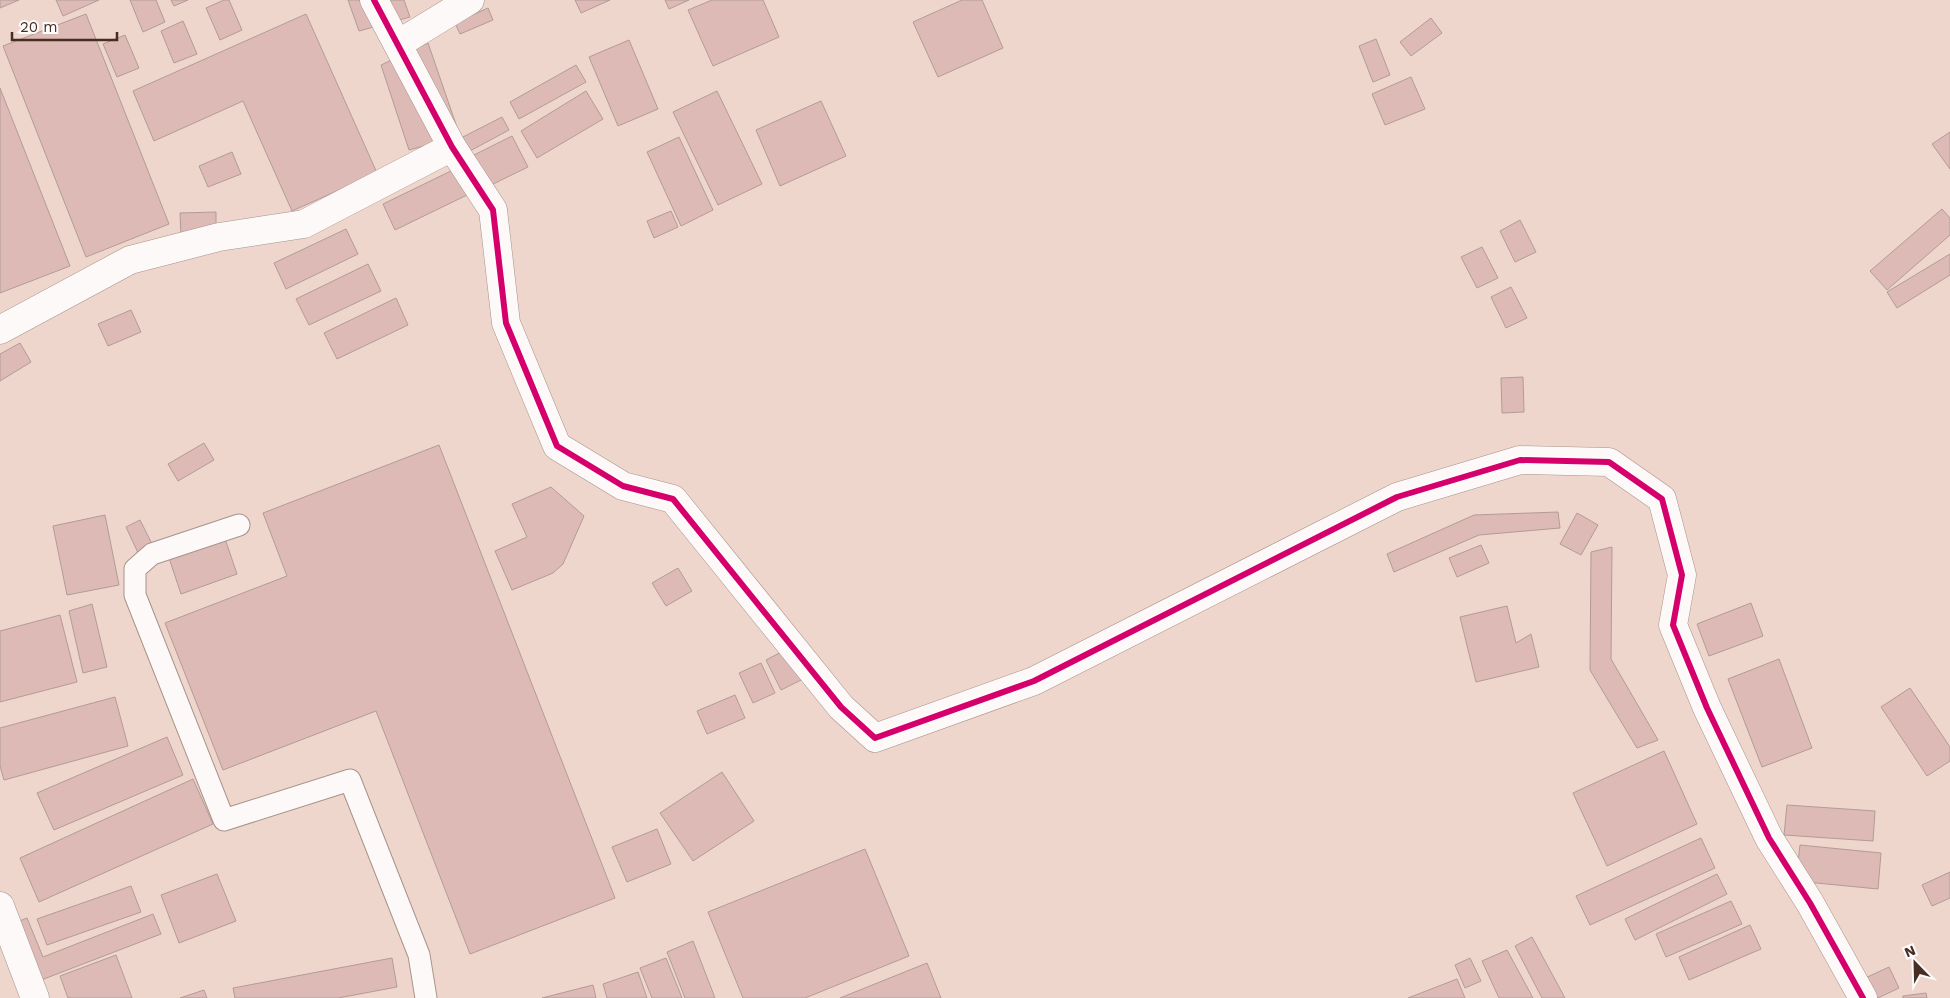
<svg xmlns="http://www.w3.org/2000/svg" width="1950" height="998" font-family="'Work Sans',sans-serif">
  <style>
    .building { fill: #debab7; stroke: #b29b97 }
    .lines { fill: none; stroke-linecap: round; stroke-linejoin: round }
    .service-casing { stroke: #a89289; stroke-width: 23 }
    .minor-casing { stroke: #a89289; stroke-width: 29 }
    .service { stroke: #fcf9f8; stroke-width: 21 }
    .minor { stroke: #fcf9f8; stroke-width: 28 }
    .cycleway-casing { stroke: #fcfcfc; stroke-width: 9 }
    .cycleway { stroke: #d6006c; stroke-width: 6 }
  </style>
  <rect width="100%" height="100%" fill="#eed6cd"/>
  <g class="building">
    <path d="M0 0H19L0 8Z"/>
    <path d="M56 0H99L63 16Z"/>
    <path d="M130 0H156L165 22 143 32Z"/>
    <path d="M171 0H188L174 6Z"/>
    <path d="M224 0H229L242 30 220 40 206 8Z"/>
    <path d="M348 0H404L410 17 359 31Z"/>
    <path d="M575 0H610L581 13Z"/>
    <path d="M665 0H689L669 9Z"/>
    <path d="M712 0H763L779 37 713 66 688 10Z"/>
    <path d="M962 0H982L1003 48 938 77 913 22Z"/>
    <path d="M488 8 493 20 460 34 455 23Z"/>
    <path d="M86 14 169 224 86 257 3 46Z"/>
    <path d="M306 14 377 173 292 211 243 101 154 141 133 91Z"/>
    <path d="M1431 18 1442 33 1411 56 1400 42Z"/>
    <path d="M183 21 197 54 174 63 161 31Z"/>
    <path d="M125 35 139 68 117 77 103 44Z"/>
    <path d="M1376 39 1390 75 1373 82 1359 46Z"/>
    <path d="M629 40 658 109 618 126 589 57Z"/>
    <path d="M428 43 460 136 409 150 381 65Z"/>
    <path d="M576 65 586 82 519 119 510 102Z"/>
    <path d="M1411 77 1425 109 1385 125 1372 94Z"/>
    <path d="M0 88 70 266 0 293Z"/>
    <path d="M586 91 603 119 537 158 521 131Z"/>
    <path d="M717 91 762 184 718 205 673 112Z"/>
    <path d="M821 101 846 156 780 186 756 130Z"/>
    <path d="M502 117 509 130 468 152 461 138Z"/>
    <path d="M1950 132V169L1932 144Z"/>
    <path d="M512 136 528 167 487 187 472 156Z"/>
    <path d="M679 137 713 210 681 226 647 152Z"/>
    <path d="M232 152 241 174 208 187 199 166Z"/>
    <path d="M455 169 467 195 395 230 383 204Z"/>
    <path d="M1942 209 1950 218V235L1887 290 1870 271Z"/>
    <path d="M671 211 678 227 654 238 647 221Z"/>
    <path d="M216 212V236L181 237 180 213Z"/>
    <path d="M1520 220 1536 252 1515 262 1500 231Z"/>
    <path d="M346 229 358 254 286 289 274 263Z"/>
    <path d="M1482 247 1498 278 1477 288 1461 257Z"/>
    <path d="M1950 254V275L1897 308 1887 292Z"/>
    <path d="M368 264 381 291 309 325 296 299Z"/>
    <path d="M1511 287 1527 318 1506 328 1491 297Z"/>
    <path d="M396 298 408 325 337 359 324 333Z"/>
    <path d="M131 310 141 332 108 346 98 324Z"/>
    <path d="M20 343 31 362 0 381V354Z"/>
    <path d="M1523 377 1524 412 1502 413 1501 378Z"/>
    <path d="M204 443 214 460 178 481 168 464Z"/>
    <path d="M439 445 615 898 470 954 376 711 223 770 165 623 287 576 263 513Z"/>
    <path d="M551 487 584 516 563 564 553 573 512 590 495 551 527 537 512 504Z"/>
    <path d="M1558 512 1560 528 1479 535 1394 572 1387 554 1474 515Z"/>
    <path d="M1577 513 1598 525 1581 555 1560 544Z"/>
    <path d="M105 515 119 585 67 595 53 526Z"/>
    <path d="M140 520 154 548 139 555 126 527Z"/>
    <path d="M224 536 237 574 181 594 168 555Z"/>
    <path d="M1481 545 1489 563 1457 577 1449 558Z"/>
    <path d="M1612 547 1611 659 1658 740 1637 748 1590 670 1591 552Z"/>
    <path d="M678 568 692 591 666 606 652 583Z"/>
    <path d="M1751 603 1763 636 1709 656 1697 624Z"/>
    <path d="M92 604 107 667 83 673 69 611Z"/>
    <path d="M1507 606 1516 643 1531 634 1539 667 1476 682 1460 617Z"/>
    <path d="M60 615 77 682 0 702V631Z"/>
    <path d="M791 647 807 677 781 690 766 660Z"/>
    <path d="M1779 659 1812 748 1762 767 1728 679Z"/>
    <path d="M761 663 775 693 753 703 739 673Z"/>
    <path d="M1910 688 1950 747V761L1927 776 1881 707Z"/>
    <path d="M735 695 745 718 707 734 697 711Z"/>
    <path d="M115 697 128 746 4 780 0 766V728Z"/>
    <path d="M167 737 183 775 54 830 37 793Z"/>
    <path d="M1664 751 1697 824 1607 866 1573 793Z"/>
    <path d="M722 772 754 821 693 861 660 813Z"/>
    <path d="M193 779 213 824 39 902 20 858Z"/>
    <path d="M1787 805 1875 811 1873 841 1784 835Z"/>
    <path d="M657 829 671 864 627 882 612 847Z"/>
    <path d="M1701 838 1715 868 1590 925 1576 896Z"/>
    <path d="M1800 845 1881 853 1878 889 1796 881Z"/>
    <path d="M865 849 909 956 805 998H743L708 912Z"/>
    <path d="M1950 872V898L1932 906 1922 885Z"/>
    <path d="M217 874 236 921 179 943 161 895Z"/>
    <path d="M1717 874 1727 894 1635 940 1625 919Z"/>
    <path d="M131 886 141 912 47 945 37 919Z"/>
    <path d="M1731 901 1742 924 1666 957 1656 934Z"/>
    <path d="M153 914 161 934 23 987 0 929 27 918 43 957Z"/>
    <path d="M1750 925 1761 949 1689 980 1679 957Z"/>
    <path d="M1532 937 1565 998H1542L1515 946Z"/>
    <path d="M693 941 715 998H685L667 952Z"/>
    <path d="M1507 950 1533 998H1499L1482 961Z"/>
    <path d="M116 955 132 998H68L60 976Z"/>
    <path d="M392 958 397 987 338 998H235L233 988Z"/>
    <path d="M666 958 682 998H652L640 968Z"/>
    <path d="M1470 958 1481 981 1465 988 1455 965Z"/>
    <path d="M927 963 941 998H840Z"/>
    <path d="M1889 967 1899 988 1878 998H1851L1846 987Z"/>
    <path d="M638 972 647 998H607L603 984Z"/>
    <path d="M1457 979 1465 998H1408Z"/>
    <path d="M593 985 596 998H542Z"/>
    <path d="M204 990 207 998H180Z"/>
    <path d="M1926 993 1927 998H1903V996Z"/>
  </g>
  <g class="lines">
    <defs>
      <path id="service" d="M239 525 152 554 135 569V595L224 820 350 780 419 955 426 998"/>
      <g id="minor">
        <path d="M374 0 452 147 493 210 506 323 557 446 623 486 673 499 841 707 875 738 1034 681 1397 497 1520 460 1609 462 1662 499 1682 575 1673 625 1707 708 1769 838 1810 903 1863 998"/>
        <path d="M398 44 470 0"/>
        <path d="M0 330 130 260 219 237 304 224 452 147"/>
        <path d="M0 906 35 998"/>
      </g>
    </defs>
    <use href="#service" class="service-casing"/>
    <use href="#minor" class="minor-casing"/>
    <use href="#service" class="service"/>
    <use href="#minor" class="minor"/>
    <defs>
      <path id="cycleway" d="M374 0 452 147 493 210 506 323 557 446 623 486 673 499 841 707 875 738 1034 681 1397 497 1520 460 1609 462 1662 499 1682 575 1673 625 1707 708 1769 838 1810 903 1863 998"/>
    </defs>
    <use href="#cycleway" class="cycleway-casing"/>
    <use href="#cycleway" class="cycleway"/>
  </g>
  <g transform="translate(1915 963) rotate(337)" stroke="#fcfcfc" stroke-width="4" paint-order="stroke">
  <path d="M0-4L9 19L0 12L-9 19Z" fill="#482d23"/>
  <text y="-8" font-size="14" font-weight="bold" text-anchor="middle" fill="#482d23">N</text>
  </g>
  <path d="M12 32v8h105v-8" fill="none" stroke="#482d23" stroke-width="2.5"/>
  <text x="20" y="32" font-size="15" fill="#482d23" stroke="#fcfcfc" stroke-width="4" paint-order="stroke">20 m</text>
</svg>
